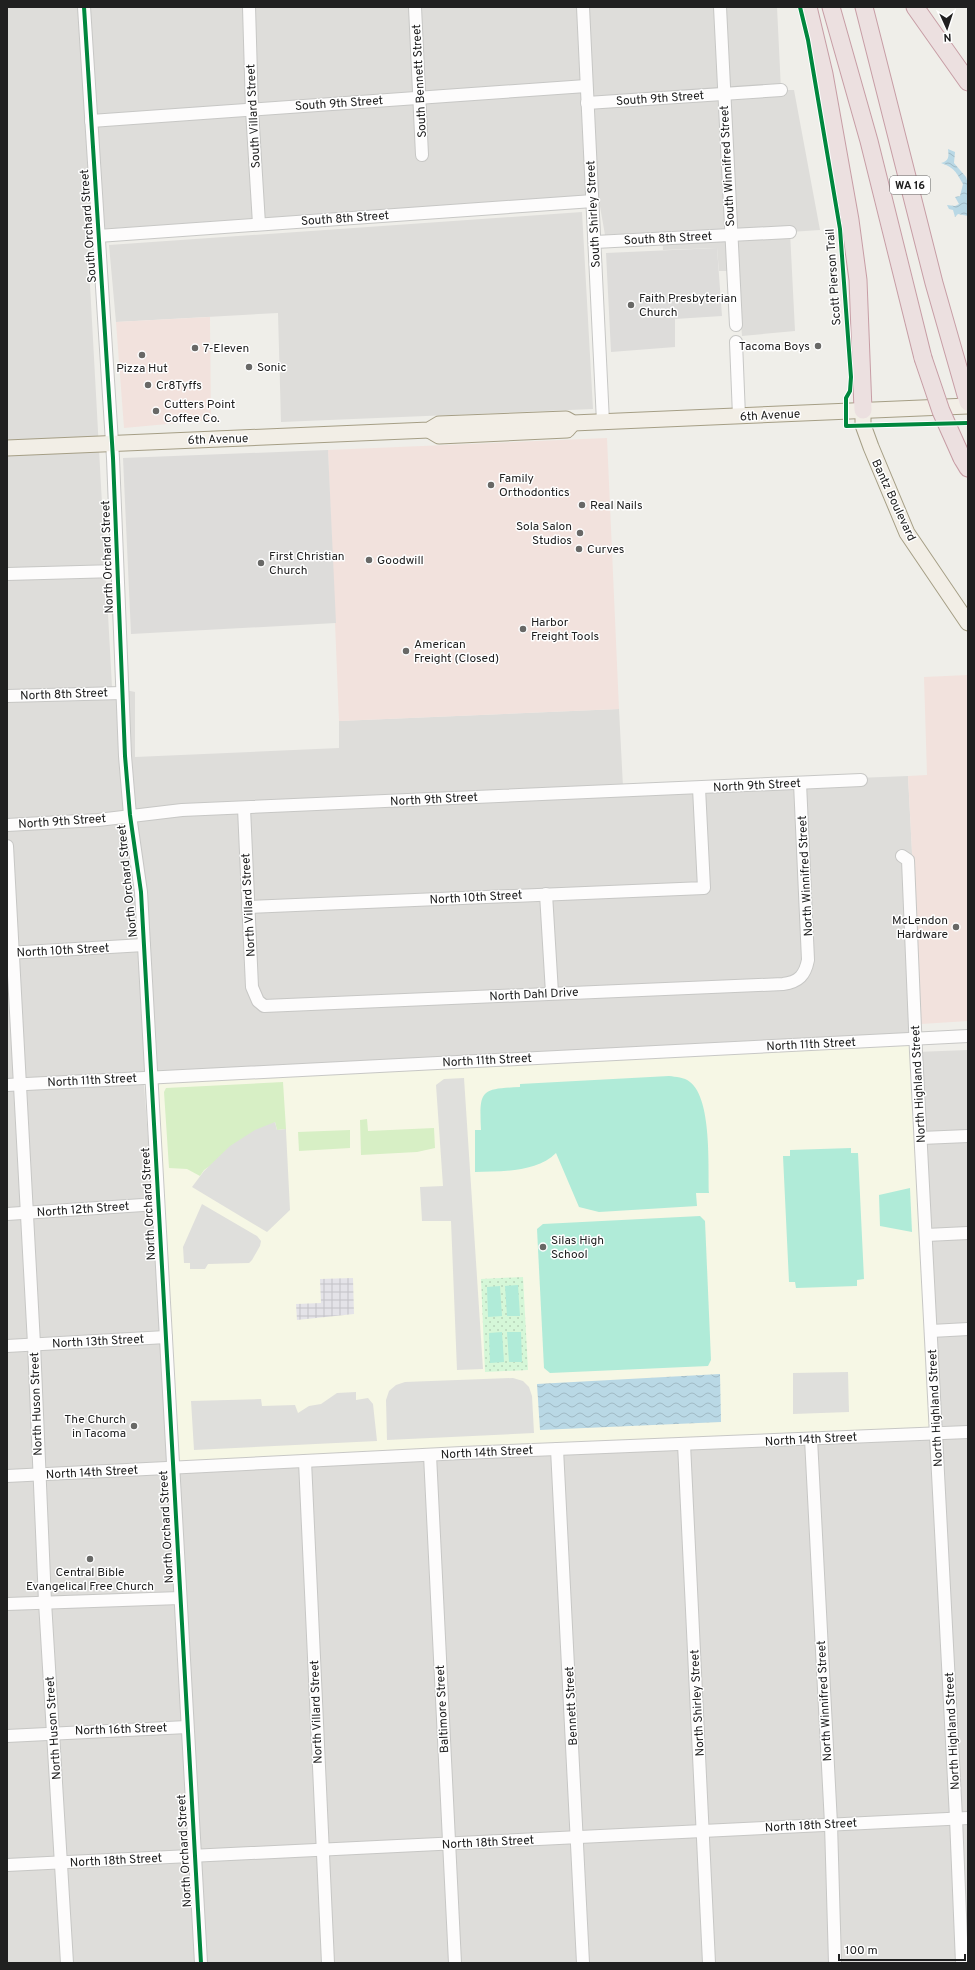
<svg xmlns="http://www.w3.org/2000/svg" width="975" height="1970" font-family="Overpass,sans-serif">
  <style>
    .residential { fill: #deddda }
    .commercial { fill: #f2e2dd }
    .education { fill: #f6f7e5 }
    .religious { fill: #dddcda }
    .grass { fill: #d7efc5 }
    .park { fill: url(#park-dots) }
    .pitch { fill: #b0ebd8 }
    .parking { fill: #dfdfdc }
    .plaza { fill: url(#plaza-grid) }
    .water { fill: url(#water-waves) }
    .lines { fill: none; stroke-linecap: round; stroke-linejoin: round }
    .minor-casing { stroke: #c7c7c5; stroke-width: 14 }
    .major-casing { stroke: #a59e85; stroke-width: 17 }
    .highway-casing { stroke: #c79da5; stroke-width: 19 }
    .minor { stroke: #fdfcfc; stroke-width: 12 }
    .major { stroke: #f2eee6; stroke-width: 15 }
    .highway { stroke: #ece0e0; stroke-width: 17 }
    .highway-bridge-casing { stroke: #c79da5; stroke-width: 19; stroke-linecap: butt }
    .highway-bridge { stroke: #ece0e0; stroke-width: 17 }
    .cycleway-casing { stroke: #fff; stroke-width: 6 }
    .cycleway { stroke: #00873e; stroke-width: 4 }
    .poi-dot { fill: #686866; stroke: #fff; stroke-width: 1.5 }
    .labels { text-anchor: middle; stroke-width: 3; stroke-linejoin: round; paint-order: stroke }
    .shield { fill: #fff; stroke: #636363; stroke-width: 1 }
    .shield-label { font-size: 11px; font-weight: bold; fill: #202020 }
    .street-label { font-size: 12px; fill: #202020; stroke: #fff }
    .poi-label { font-size: 12px; fill: #202020; stroke: #fff; text-anchor: start }
  </style>
  <defs>
    <pattern id="park-dots" width="8" height="8" patternUnits="userSpaceOnUse"><rect width="8" height="8" fill="#d5f7d8"/><path d="M2 2h.1M6 6h.1" fill="none" stroke="#b7d3b9" stroke-width="1.8" stroke-linecap="round"/></pattern>
    <pattern id="plaza-grid" width="8" height="8" patternUnits="userSpaceOnUse"><rect width="8" height="8" fill="#e4e3e8"/><path d="M0 4h8M4 0v8" fill="none" stroke="#c3c2c7"/></pattern>
    <pattern id="water-waves" width="16" height="10" patternUnits="userSpaceOnUse"><rect width="16" height="10" fill="#b9d8e5"/><path d="M0 5q4-4 8 0t8 0" fill="none" stroke="#9fb9c4"/></pattern>
  </defs>
  <rect width="100%" height="100%" fill="#efeee9"/>
  <g class="residential">
    <path d="M7 7H777L781 90H794L820 230 790 232 795 331 742 336 737 271H719L717 248 663 250 662 232 605 235 598 195 87 230 112 687 135 692V757L339 748V721L619 709 623 787 908 776 921 1024 915 1038 143 1072 173 1468 916 1052 968 1050V1818L7 1866Z"/>
    <path d="M582 212 593 409 281 422 278 313 116 322 109 245Z"/>
    <path d="M968 1824V1963H7V1867Z"/>
  </g>
  <g class="commercial">
    <path d="M210 317 211 420 124 428 116 322Z"/>
    <path d="M607 438 619 709 339 721 328 450Z"/>
    <path d="M968 675V1021L921 1024 908 776 927 775 924 677Z"/>
  </g>
  <path class="education" d="M915 1038 936 1434 173 1468 151 1077Z"/>
  <g class="religious">
    <path d="M717 248 722 316 675 319V347L611 352 606 253Z"/>
    <path d="M328 450 336 623 131 634 123 458Z"/>
  </g>
  <g class="grass">
    <path d="M283 1082 286 1129 277 1130 275 1122 204 1170 200 1176 187 1169 169 1168 164 1092 166 1088Z"/>
    <path d="M367 1119 368 1131 434 1128 435 1148 417 1152 361 1155 360 1120Z"/>
    <path d="M350 1130V1148L299 1151 298 1132Z"/>
  </g>
  <path class="park" d="M523 1277 528 1370 485 1372 481 1279Z"/>
  <g class="pitch">
    <path d="M669 1076C676 1077 684 1077 690 1082 712 1099 708 1166 709 1193H696L697 1206 599 1212 579 1207 556 1153C536 1173 500 1171 475 1172V1130H481C479 1089 481 1089 520 1087V1084Z"/>
    <path d="M851 1148V1153H858L864 1279 857 1280V1286L796 1288 795 1282H789L783 1156H790V1150Z"/>
    <path d="M910 1188 912 1232 880 1226 879 1195Z"/>
    <path d="M700 1216 705 1221 711 1360 708 1366 550 1373 544 1368 537 1229 543 1224Z"/>
    <path d="M518 1285 520 1316H507L505 1286Z"/>
    <path d="M500 1286 502 1316 488 1317 487 1287Z"/>
    <path d="M502 1332 504 1362 490 1363 489 1333Z"/>
    <path d="M507 1332H521L522 1362H509Z"/>
  </g>
  <g class="parking">
    <path d="M464 1078 483 1369 457 1370 451 1221H422L420 1187 443 1186 436 1085 444 1079Z"/>
    <path d="M275 1122 277 1130 286 1129V1131L290 1210 267 1232 192 1187 204 1171 230 1146 255 1130Z"/>
    <path d="M202 1204 257 1236 261 1241 260 1246 252 1260 249 1263 208 1264 205 1269H190V1263H184L183 1247Z"/>
    <path d="M848 1372 849 1412 793 1414V1373Z"/>
    <path d="M513 1378 523 1381 529 1387 532 1396 534 1433 387 1440 386 1400 389 1391 396 1385 405 1382Z"/>
    <path d="M356 1392V1400L368 1398 373 1404 377 1441 194 1450 191 1401 261 1399 262 1406 295 1405 298 1413 309 1406 321 1404 337 1393Z"/>
  </g>
  <path class="plaza" d="M353 1278 354 1314 297 1320 296 1304 321 1303 320 1279Z"/>
  <g class="water">
    <path d="M948 149 955 152 954 163 966 177 968 184V216L958 214 955 217 953 210 949 209 947 205 955 206 959 204 955 197 960 196 963 184C956 172 955 168 941 163 949 161 949 157 948 149Z"/>
    <path d="M720 1374 721 1422 540 1430 537 1384Z"/>
  </g>
  <g class="lines">
    <defs>
      <g id="minor">
        <path d="M84 7 113 458 125 756 130 815 141 892 201 1963"/>
        <path d="M249 7 252 110 259 224"/>
        <path d="M415 7 422 155"/>
        <path d="M583 7 603 422"/>
        <path d="M720 7 736 325"/>
        <path d="M587 103 781 90"/>
        <path d="M91 121 586 86"/>
        <path d="M98 236 593 201"/>
        <path d="M595 242 790 232"/>
        <path d="M736 342 739 416"/>
        <path d="M7 574 117 571"/>
        <path d="M7 696 122 693"/>
        <path d="M244 808 252 987 258 1001 264 1006 783 984C799 982 805 975 808 960L800 783"/>
        <path d="M7 825 98 820 182 810 861 780"/>
        <path d="M7 846 34 1344 45 1602 67 1963"/>
        <path d="M902 856 908 860 916 1052 956 1818 962 1963"/>
        <path d="M546 894 552 993"/>
        <path d="M248 907 704 888 699 788"/>
        <path d="M7 953 144 945"/>
        <path d="M7 1085 968 1036"/>
        <path d="M921 1138 968 1136"/>
        <path d="M7 1214 158 1204"/>
        <path d="M926 1235 968 1233"/>
        <path d="M931 1331 968 1329"/>
        <path d="M7 1346 166 1337"/>
        <path d="M811 1439 831 1824 835 1963"/>
        <path d="M684 1444 709 1963"/>
        <path d="M557 1449 583 1963"/>
        <path d="M430 1455 455 1963"/>
        <path d="M305 1461 328 1963"/>
        <path d="M7 1476 462 1453 968 1432"/>
        <path d="M7 1604 180 1598"/>
        <path d="M7 1736 187 1727"/>
        <path d="M7 1865 968 1818"/>
      </g>
      <g id="major">
        <path d="M863 410V425L871 447 907 533 968 623"/>
        <path d="M429 430 439 436 567 430 573 423"/>
        <path d="M7 448 429 430 439 424 566 419 573 423 968 406"/>
      </g>
      <g id="highway">
        <path d="M808 7 824 74 850 220 858 280 863 410"/>
        <path d="M831 7 869 141 923 358"/>
        <path d="M864 7 934 283 968 402"/>
        <path d="M915 7 968 82"/>
        <path d="M962 458 968 468"/>
      </g>
    </defs>
    <use href="#minor" class="minor-casing"/>
    <use href="#major" class="major-casing"/>
    <use href="#highway" class="highway-casing"/>
    <use href="#minor" class="minor"/>
    <use href="#major" class="major"/>
    <use href="#highway" class="highway"/>
    <defs>
      <path id="highway-bridge" d="M923 358 941 411 962 458"/>
    </defs>
    <use href="#highway-bridge" class="highway-bridge-casing"/>
    <use href="#highway-bridge" class="highway-bridge"/>
    <defs>
      <g id="cycleway">
        <path d="M84 7 113 458 125 756 130 815 141 892 201 1963"/>
        <path d="M800 7 808 40 840 229 851 377 850 391 846 398V426L968 423"/>
      </g>
    </defs>
    <use href="#cycleway" class="cycleway-casing"/>
    <use href="#cycleway" class="cycleway"/>
  </g>
  <g class="poi-dot">
    <circle cx="631" cy="305" r="4"/>
    <circle cx="818" cy="346" r="4"/>
    <circle cx="195" cy="348" r="4"/>
    <circle cx="142" cy="355" r="4"/>
    <circle cx="249" cy="367" r="4"/>
    <circle cx="148" cy="385" r="4"/>
    <circle cx="156" cy="411" r="4"/>
    <circle cx="491" cy="485" r="4"/>
    <circle cx="582" cy="505" r="4"/>
    <circle cx="580" cy="533" r="4"/>
    <circle cx="579" cy="549" r="4"/>
    <circle cx="369" cy="560" r="4"/>
    <circle cx="261" cy="563" r="4"/>
    <circle cx="523" cy="629" r="4"/>
    <circle cx="406" cy="651" r="4"/>
    <circle cx="956" cy="927" r="4"/>
    <circle cx="543" cy="1247" r="4"/>
    <circle cx="134" cy="1426" r="4"/>
    <circle cx="90" cy="1559" r="4"/>
  </g>
  <g class="labels">
    <rect class="shield" x="890" y="176" width="40" height="18" rx="3"/>
    <g class="shield-label">
      <text x="910" y="189">WA 16</text>
    </g>
    <g class="street-label">
      <text transform="translate(419 81) rotate(-93)" y="4">South Bennett Street</text>
      <text transform="translate(660 98) rotate(-4)" y="4">South 9th Street</text>
      <text transform="translate(339 103) rotate(-4)" y="4">South 9th Street</text>
      <text transform="translate(253 116) rotate(-93)" y="4">South Villard Street</text>
      <text transform="translate(727 166) rotate(-93)" y="4">South Winnifred Street</text>
      <text transform="translate(593 214) rotate(-93)" y="4">South Shirley Street</text>
      <text transform="translate(345 218) rotate(-4)" y="4">South 8th Street</text>
      <text transform="translate(88 226) rotate(-94)" y="4">South Orchard Street</text>
      <text transform="translate(668 238) rotate(-3)" y="4">South 8th Street</text>
      <text transform="translate(833 277) rotate(-94)" y="4">Scott Pierson Trail</text>
      <text transform="translate(770 415) rotate(-3)" y="4">6th Avenue</text>
      <text transform="translate(218 439) rotate(-2)" y="4">6th Avenue</text>
      <text transform="translate(894 500) rotate(65)" y="4">Bantz Boulevard</text>
      <text transform="translate(107 557) rotate(-92)" y="4">North Orchard Street</text>
      <text transform="translate(64 694) rotate(-2)" y="4">North 8th Street</text>
      <text transform="translate(757 785) rotate(-3)" y="4">North 9th Street</text>
      <text transform="translate(434 799) rotate(-3)" y="4">North 9th Street</text>
      <text transform="translate(62 821) rotate(-4)" y="4">North 9th Street</text>
      <text transform="translate(805 876) rotate(-93)" y="4">North Winnifred Street</text>
      <text transform="translate(127 881) rotate(-96)" y="4">North Orchard Street</text>
      <text transform="translate(476 897) rotate(-3)" y="4">North 10th Street</text>
      <text transform="translate(248 905) rotate(-93)" y="4">North Villard Street</text>
      <text transform="translate(63 950) rotate(-3)" y="4">North 10th Street</text>
      <text transform="translate(534 994) rotate(-3)" y="4">North Dahl Drive</text>
      <text transform="translate(811 1044) rotate(-3)" y="4">North 11th Street</text>
      <text transform="translate(487 1060) rotate(-3)" y="4">North 11th Street</text>
      <text transform="translate(92 1080) rotate(-3)" y="4">North 11th Street</text>
      <text transform="translate(918 1084) rotate(-93)" y="4">North Highland Street</text>
      <text transform="translate(148 1204) rotate(-93)" y="4">North Orchard Street</text>
      <text transform="translate(83 1209) rotate(-4)" y="4">North 12th Street</text>
      <text transform="translate(98 1341) rotate(-3)" y="4">North 13th Street</text>
      <text transform="translate(36 1404) rotate(-92)" y="4">North Huson Street</text>
      <text transform="translate(935 1408) rotate(-93)" y="4">North Highland Street</text>
      <text transform="translate(811 1439) rotate(-3)" y="4">North 14th Street</text>
      <text transform="translate(487 1452) rotate(-3)" y="4">North 14th Street</text>
      <text transform="translate(92 1472) rotate(-3)" y="4">North 14th Street</text>
      <text transform="translate(166 1527) rotate(-93)" y="4">North Orchard Street</text>
      <text transform="translate(824 1701) rotate(-93)" y="4">North Winnifred Street</text>
      <text transform="translate(697 1703) rotate(-93)" y="4">North Shirley Street</text>
      <text transform="translate(571 1706) rotate(-93)" y="4">Bennett Street</text>
      <text transform="translate(442 1709) rotate(-93)" y="4">Baltimore Street</text>
      <text transform="translate(316 1712) rotate(-92)" y="4">North Villard Street</text>
      <text transform="translate(53 1728) rotate(-94)" y="4">North Huson Street</text>
      <text transform="translate(121 1729) rotate(-2)" y="4">North 16th Street</text>
      <text transform="translate(952 1731) rotate(-93)" y="4">North Highland Street</text>
      <text transform="translate(811 1825) rotate(-3)" y="4">North 18th Street</text>
      <text transform="translate(488 1842) rotate(-3)" y="4">North 18th Street</text>
      <text transform="translate(184 1851) rotate(-93)" y="4">North Orchard Street</text>
      <text transform="translate(116 1860) rotate(-3)" y="4">North 18th Street</text>
    </g>
    <g class="poi-label">
      <text x="639" y="302">Faith Presbyterian<tspan x="639" dy="14">Church</tspan></text>
      <text x="810" y="350" text-anchor="end">Tacoma Boys</text>
      <text x="203" y="352">7-Eleven</text>
      <text x="257" y="371">Sonic</text>
      <text x="142" y="372" text-anchor="middle">Pizza Hut</text>
      <text x="156" y="389">Cr8Tyffs</text>
      <text x="164" y="408">Cutters Point<tspan x="164" dy="14">Coffee Co.</tspan></text>
      <text x="499" y="482">Family<tspan x="499" dy="14">Orthodontics</tspan></text>
      <text x="590" y="509">Real Nails</text>
      <text x="572" y="530" text-anchor="end">Sola Salon<tspan x="572" dy="14">Studios</tspan></text>
      <text x="587" y="553">Curves</text>
      <text x="269" y="560">First Christian<tspan x="269" dy="14">Church</tspan></text>
      <text x="377" y="564">Goodwill</text>
      <text x="531" y="626">Harbor<tspan x="531" dy="14">Freight Tools</tspan></text>
      <text x="414" y="648">American<tspan x="414" dy="14">Freight (Closed)</tspan></text>
      <text x="948" y="924" text-anchor="end">McLendon<tspan x="948" dy="14">Hardware</tspan></text>
      <text x="551" y="1244">Silas High<tspan x="551" dy="14">School</tspan></text>
      <text x="126" y="1423" text-anchor="end">The Church<tspan x="126" dy="14">in Tacoma</tspan></text>
      <text x="90" y="1576" text-anchor="middle">Central Bible<tspan x="90" dy="14">Evangelical Free Church</tspan></text>
    </g>
  </g>
  <rect width="975" height="1970" fill="none" stroke="#202020" stroke-width="16"/>
  <g transform="translate(947 28) rotate(177)" stroke="#ffffff" stroke-width="3" paint-order="stroke">
  <path d="M0-3L7 15L0 10L-7 15Z" fill="#202020"/>
  <text y="-6" font-size="11" font-weight="bold" text-anchor="middle" fill="#202020">N</text>
  </g>
  <path d="M839 1954v6h126v-6" fill="none" stroke="#202020" stroke-width="2"/>
  <text x="845" y="1954" font-size="12" fill="#202020" stroke="#ffffff" stroke-width="3" paint-order="stroke">100 m</text>
</svg>
